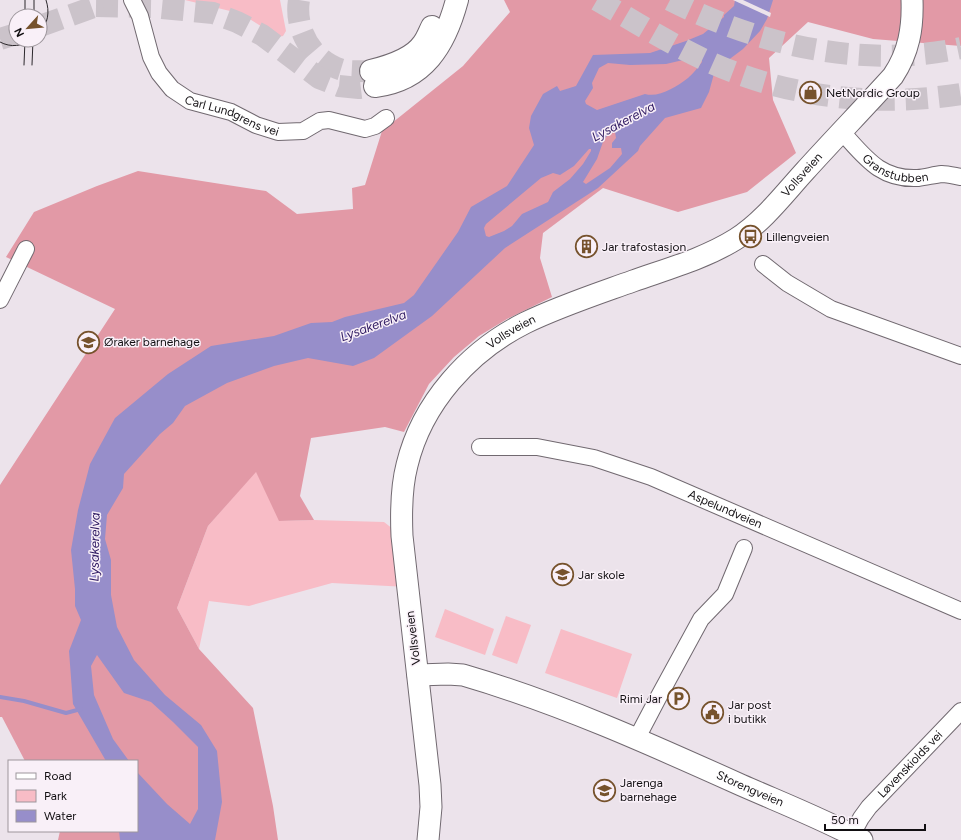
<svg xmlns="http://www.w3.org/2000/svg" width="961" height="840" font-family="Figtree,sans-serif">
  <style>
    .green { fill: #f8bcc6 }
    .forest { fill: #e299a6 }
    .water { fill: #978eca; fill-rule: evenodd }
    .pier { fill: #ece3eb }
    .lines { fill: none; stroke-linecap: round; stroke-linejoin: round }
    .stream { stroke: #978eca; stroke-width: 4 }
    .highway-tunnel { stroke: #cbc3ca; stroke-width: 22; stroke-dasharray: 22 11; stroke-linecap: butt }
    .minor-casing { stroke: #716970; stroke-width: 18 }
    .major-casing { stroke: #716970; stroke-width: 23 }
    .highway-casing { stroke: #716970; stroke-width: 24 }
    .minor { stroke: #fff; stroke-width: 16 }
    .major { stroke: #fff; stroke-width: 21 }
    .highway { stroke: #fff; stroke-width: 22 }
    .tram { stroke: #2b272b; stroke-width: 1 }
    .labels { text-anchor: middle; stroke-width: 3; stroke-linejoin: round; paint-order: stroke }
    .poi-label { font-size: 12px; fill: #120f12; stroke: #f9f0f8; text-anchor: start }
    .street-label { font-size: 12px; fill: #120f12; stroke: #f9f0f8 }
    .water-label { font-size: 13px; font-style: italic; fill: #301b63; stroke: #f9f0f8 }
  </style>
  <rect width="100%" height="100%" fill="#ece3eb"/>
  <g class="green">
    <path d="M185 0H280L286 31 283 36 278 37 248 18 230 11Z"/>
    <path d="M256 471 280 521 314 520 384 522 402 536 407 587 332 583 249 606 209 601 199 649 177 608 208 526Z"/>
    <path d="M445 609 494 629 485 655 435 637Z"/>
    <path d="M506 616 531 625 517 664 492 655Z"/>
    <path d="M561 629 632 654 617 698 545 673Z"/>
  </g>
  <path class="forest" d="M504 0H961V46L873 39 808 22 769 58 773 100 796 153 747 192 678 212 603 188 543 233 540 258 552 297 507 319 479 336 454 357 429 384 404 432 385 427 311 438 300 496 314 520 279 521 256 472 208 526 177 608 199 649 253 708 273 806 278 840H58L60 831H137V761H25L2 717H0V485L115 309 6 257 34 212 97 186 138 171 266 191 297 214 353 209 352 188 365 185 382 131 463 66 510 12Z"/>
  <path class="water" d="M735 0H773L767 19 760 31 743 49 715 70 709 92 701 108 665 118 640 146 638 151 598 188 505 248 432 316 374 358 353 366 308 358 274 366 227 383 185 406 173 423 160 434 124 474 123 488 107 515 105 539 111 560V595L117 627 134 660 165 695 201 725 217 751 222 802 215 840H120L119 831H137V772L167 804 190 824 198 809V747L173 722 151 702 124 693 97 655 91 666 94 695 113 739 129 761H106L73 704 69 651 81 620 75 606V589L71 550 78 510 90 464 115 418 168 374 211 346 274 336 311 323 332 322 345 317 404 303 414 295 458 232 471 207 507 186 534 145 529 128 531 116 543 94 557 86 560 91 576 86 593 55 650 53 686 41 703 34 724 17V15L734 6ZM696 57 701 59 702 62C698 67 693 74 688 78 676 87 659 98 645 94L597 110 586 104 585 101 593 88 592 83 599 68 608 63 630 65 666 64ZM615 132 616 138 612 143V148H621L622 154 610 168 586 184 583 182 597 159 604 139 609 134ZM589 149H591V151L583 164 570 179 553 192 548 202 522 214 512 226 504 231 489 237 486 236 484 228 486 224 541 178 553 173 560 175 574 166Z"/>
  <path class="pier" d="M733 0H743L771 13 770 17Z"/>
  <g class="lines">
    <path class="stream" d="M0 697 24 701 66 713 81 709"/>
    <g class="highway-tunnel">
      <path d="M299 0C294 30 313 62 343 70 352 72 362 71 371 71"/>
      <path d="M597 0C632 20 667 42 703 59 783 97 874 108 961 94"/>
      <path d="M670 0C758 45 862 69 961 48"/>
      <path d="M96 6 152 7 213 13 237 22 262 35 319 78 339 86 359 88 375 86"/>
      <path d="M40 26 111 1"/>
      <path d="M0 39 16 34"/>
    </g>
    <defs>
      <g id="minor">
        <path id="s1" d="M132 0 140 16 151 57 159 73 172 89 190 101 231 112 256 125 278 132 303 131 320 121 329 120 365 129 375 126 386 118"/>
        <path id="s2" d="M842 132C865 157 880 180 918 178 926 177 934 175 942 174 948 174 955 176 961 177"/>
        <path d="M763 264 787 283 831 309 961 356"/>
        <path d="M0 300 26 249"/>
        <path id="s3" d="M480 447H537L594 458 651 477 961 611"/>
        <path d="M637 738 658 698 701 619 725 594 744 548"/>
        <path id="s4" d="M849 840 861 818 869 807 961 711"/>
      </g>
      <g id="major">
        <path id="s5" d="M418 675 448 674 463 675C559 703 650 744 741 785 782 803 823 819 862 840"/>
        <path id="s6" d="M428 840 431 807 430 785 402 536C401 513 401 488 407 465 422 403 469 351 525 323 560 306 597 294 633 281 667 269 704 259 736 239 763 222 784 194 805 171 834 139 864 108 893 76 909 52 913 28 912 0"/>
      </g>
      <g id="highway">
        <path d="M371 71C387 67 413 59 423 44 427 39 429 33 432 27"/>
        <path d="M375 86C424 80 445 45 457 0"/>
      </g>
    </defs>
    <use href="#minor" class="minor-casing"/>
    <use href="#major" class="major-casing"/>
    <use href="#highway" class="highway-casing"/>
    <use href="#minor" class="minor"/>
    <use href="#major" class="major"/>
    <use href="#highway" class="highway"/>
    <g class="tram">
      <path d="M25 0V16"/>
      <path d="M34 0V16"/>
      <path d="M40 33C48 23 50 12 46 0"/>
      <path d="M0 42C11 48 22 46 33 40"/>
      <path d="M24 65 25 40"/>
      <path d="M32 65 33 40"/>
    </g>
  </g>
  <defs>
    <symbol id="shop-ring" viewBox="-11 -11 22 22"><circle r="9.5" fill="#f9f0f8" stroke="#76522c" stroke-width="1.5"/><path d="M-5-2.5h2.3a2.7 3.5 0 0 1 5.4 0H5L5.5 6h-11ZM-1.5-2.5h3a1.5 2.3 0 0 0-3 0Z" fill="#76522c"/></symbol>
    <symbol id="bus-ring" viewBox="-11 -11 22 22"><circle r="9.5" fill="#f9f0f8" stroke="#76522c" stroke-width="1.5"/><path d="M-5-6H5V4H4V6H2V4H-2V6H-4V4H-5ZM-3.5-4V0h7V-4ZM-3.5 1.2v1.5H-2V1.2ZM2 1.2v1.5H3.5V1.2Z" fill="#76522c"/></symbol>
    <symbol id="building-ring" viewBox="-11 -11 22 22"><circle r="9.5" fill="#f9f0f8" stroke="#76522c" stroke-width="1.5"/><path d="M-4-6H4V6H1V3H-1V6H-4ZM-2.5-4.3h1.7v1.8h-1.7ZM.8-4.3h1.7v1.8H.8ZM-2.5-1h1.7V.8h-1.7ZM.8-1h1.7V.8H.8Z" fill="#76522c"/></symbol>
    <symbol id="school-ring" viewBox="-11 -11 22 22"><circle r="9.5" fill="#f9f0f8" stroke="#76522c" stroke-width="1.5"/><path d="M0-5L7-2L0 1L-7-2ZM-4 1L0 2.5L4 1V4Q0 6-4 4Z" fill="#76522c"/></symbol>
    <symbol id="parking-ring" viewBox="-11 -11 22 22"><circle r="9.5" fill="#f9f0f8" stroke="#76522c" stroke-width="1.5"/><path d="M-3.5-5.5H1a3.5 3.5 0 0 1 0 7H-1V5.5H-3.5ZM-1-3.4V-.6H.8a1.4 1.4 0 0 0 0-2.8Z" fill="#76522c"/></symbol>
    <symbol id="civic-ring" viewBox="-11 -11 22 22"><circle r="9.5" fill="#f9f0f8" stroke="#76522c" stroke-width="1.5"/><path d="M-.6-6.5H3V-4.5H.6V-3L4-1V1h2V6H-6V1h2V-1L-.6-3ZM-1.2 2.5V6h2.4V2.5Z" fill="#76522c"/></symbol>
  </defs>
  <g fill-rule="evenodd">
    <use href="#shop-ring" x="798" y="80" width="25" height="25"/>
    <use href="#bus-ring" x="738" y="224" width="25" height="25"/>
    <use href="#building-ring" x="574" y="234" width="25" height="25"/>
    <use href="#school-ring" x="76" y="330" width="25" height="25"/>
    <use href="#school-ring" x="550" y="562" width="25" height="25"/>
    <use href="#parking-ring" x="666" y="686" width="25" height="25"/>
    <use href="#civic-ring" x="700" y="700" width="25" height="25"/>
    <use href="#school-ring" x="592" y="778" width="25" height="25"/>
  </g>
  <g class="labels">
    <g class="poi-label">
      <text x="826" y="97">NetNordic Group</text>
      <text x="766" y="241">Lillengveien</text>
      <text x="602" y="251">Jar trafostasjon</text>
      <text x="104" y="346">Øraker barnehage</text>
      <text x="578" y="579">Jar skole</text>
      <text x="662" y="703" text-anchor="end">Rimi Jar</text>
      <text x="728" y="709">Jar post<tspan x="728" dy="14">i butikk</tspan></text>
      <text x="620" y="787">Jarenga<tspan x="620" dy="14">barnehage</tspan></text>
    </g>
    <g class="street-label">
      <text dy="4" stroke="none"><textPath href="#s1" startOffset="165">Carl Lundgrens vei</textPath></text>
      <text dy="4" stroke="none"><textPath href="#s2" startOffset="68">Granstubben</textPath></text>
      <text dy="4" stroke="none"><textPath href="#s6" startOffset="887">Vollsveien</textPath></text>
      <text dy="4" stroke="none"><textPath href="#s6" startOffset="551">Vollsveien</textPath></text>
      <text dy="4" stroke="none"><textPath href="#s3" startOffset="256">Aspelundveien</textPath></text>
      <text transform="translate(413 638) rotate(-97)" y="4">Vollsveien</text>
      <text dy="4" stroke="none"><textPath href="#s4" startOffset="98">Løvenskiolds vei</textPath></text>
      <text dy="4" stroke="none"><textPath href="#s5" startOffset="354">Storengveien</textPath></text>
    </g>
    <g class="water-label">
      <text transform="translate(623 121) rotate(-28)" y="5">Lysakerelva</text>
      <text transform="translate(373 325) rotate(-20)" y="5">Lysakerelva</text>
      <text transform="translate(94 547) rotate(-89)" y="5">Lysakerelva</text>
    </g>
  </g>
  <rect x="8" y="760" width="130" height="72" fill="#f9f0f8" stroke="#9d969c"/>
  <rect x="16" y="773" width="20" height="6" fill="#ffffff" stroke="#9d969c"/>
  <text x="44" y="780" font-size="12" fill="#120f12">Road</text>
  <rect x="16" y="790" width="20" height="12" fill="#f8bcc6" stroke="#9d969c"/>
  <text x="44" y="800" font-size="12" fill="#120f12">Park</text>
  <rect x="16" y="810" width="20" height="12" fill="#978eca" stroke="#9d969c"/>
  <text x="44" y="820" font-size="12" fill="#120f12">Water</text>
  <g transform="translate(28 28) rotate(243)"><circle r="19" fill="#f9f0f8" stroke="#9d969c"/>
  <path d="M0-3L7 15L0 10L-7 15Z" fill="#76522c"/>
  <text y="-6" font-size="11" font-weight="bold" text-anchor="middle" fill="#120f12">N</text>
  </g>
  <path d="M825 824v6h100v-6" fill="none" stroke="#120f12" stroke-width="2"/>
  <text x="831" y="824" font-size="12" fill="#120f12" stroke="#f9f0f8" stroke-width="3" paint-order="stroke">50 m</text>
</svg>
